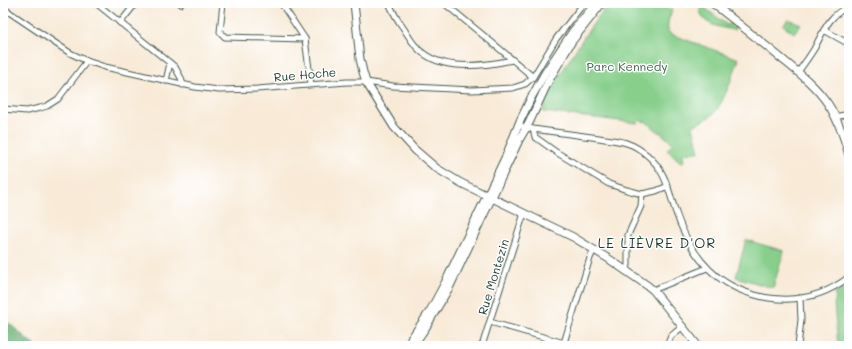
<svg xmlns="http://www.w3.org/2000/svg" width="852" height="349" font-family="Mali,sans-serif">
  <style>
    .green { fill: #87cf8b; stroke: #538660 }
    .forest { fill: url(#forest-crowns); stroke: #467856 }
    .lines { fill: none; stroke-linecap: round; stroke-linejoin: round }
    .street-casing { stroke: #40574c; stroke-width: 7 }
    .secondary-casing { stroke: #40574c; stroke-width: 9 }
    .street { stroke: #fff; stroke-width: 5 }
    .secondary { stroke: #fff; stroke-width: 7 }
    .labels { text-anchor: middle; stroke-width: 3; stroke-linejoin: round; paint-order: stroke }
    .park-label { font-size: 12px; fill: #39624a; stroke: #fff }
    .street-label { font-size: 12px; fill: #1f3d34; stroke: #fff }
    .quarter-label { font-size: 14px; letter-spacing: 1px; fill: #1f3d34; stroke: #fff }
  </style>
  <defs>
    <pattern id="forest-crowns" width="20" height="18" patternUnits="userSpaceOnUse"><rect width="20" height="18" fill="#6db277"/><path d="M2 6a3 3 0 1 1 6 0M12 15a3 3 0 1 1 6 0" fill="none" stroke="#599262"/></pattern>
  </defs>
  <rect width="100%" height="100%" fill="#fff"/>
  <filter id="ink" filterUnits="userSpaceOnUse"><feTurbulence type="fractalNoise" baseFrequency=".025" numOctaves="2"/><feDisplacementMap in="SourceGraphic" scale="8" xChannelSelector="R" yChannelSelector="G"/><feConvolveMatrix kernelMatrix="1 2 1 2 8 2 1 2 1" color-interpolation-filters="sRGB"/></filter>
  <filter id="wash" filterUnits="userSpaceOnUse"><feTurbulence type="fractalNoise" baseFrequency=".012" numOctaves="4" result="noise"/><feDisplacementMap in="SourceGraphic" scale="16" xChannelSelector="R" yChannelSelector="G"/><feGaussianBlur stdDeviation="0.9" result="paint"/><feColorMatrix in="noise" values="0 0 0 0 0 0 0 0 0 0 0 0 0 0 0 0 0 1.4 0 .05"/><feComposite in="paint" operator="in"/></filter>
  <g filter="url(#wash)">
    <rect width="100%" height="100%" fill="#f8ead7"/>
    <g class="green">
      <path d="M609 3H648L669 9 672 10C669 18 665 27 670 34L739 59C733 74 724 104 712 115 706 120 699 122 693 126L699 152H691L683 154 684 161 682 162V163L667 150 673 143 645 121 643 122 640 120 637 123 543 112C546 96 555 83 563 70 577 47 592 24 609 3Z"/>
      <path d="M699 3H701V5L727 25 730 23 736 27 734 30C724 28 707 26 702 16 700 12 700 7 699 3Z"/>
      <path d="M788 19 801 24 794 33 783 25Z"/>
      <path d="M746 240 784 251 773 288 736 277Z"/>
      <path d="M849 285V346H838L834 304 836 298 834 294Z"/>
    </g>
    <path class="forest" d="M3 318 35 346H8L3 342Z"/>
  </g>
  <g filter="url(#ink)">
    <g class="lines">
      <defs>
        <g id="street">
          <path d="M96 3 175 67 181 78 183 85"/>
          <path d="M180 3 181 4"/>
          <path d="M223 3 220 32 225 37 305 39 281 3"/>
          <path d="M389 3C393 12 398 21 404 29 409 37 415 48 423 53 446 71 485 66 512 60"/>
          <path d="M444 3 501 50 533 77"/>
          <path d="M3 8 70 53 87 61 105 67 195 87 219 90 257 89 347 82H366L393 86 472 90 513 88 525 84 533 77 556 39 584 3"/>
          <path d="M120 23 136 3"/>
          <path d="M824 30 849 44"/>
          <path d="M305 39 311 84"/>
          <path d="M798 72C804 64 809 57 814 49 823 32 830 13 849 7"/>
          <path d="M166 81 170 63"/>
          <path d="M3 109 27 111 40 108 47 106 58 99 87 61"/>
          <path d="M835 117 849 114"/>
          <path d="M519 125 526 128 533 129C555 132 577 135 599 138 609 140 619 140 629 144 635 146 641 150 647 155 665 170 668 188 675 210 691 258 718 290 769 298 798 302 826 295 849 277"/>
          <path d="M533 129 535 137 556 152 609 184 627 190 642 194 656 191 668 186"/>
          <path d="M626 271 628 265V235L641 206 642 194"/>
          <path d="M653 290 707 268"/>
          <path d="M490 322 575 346"/>
          <path d="M482 346 524 213"/>
          <path d="M563 346 590 258 594 250"/>
          <path d="M667 346 671 336 682 327"/>
          <path d="M798 346 801 320 800 298"/>
        </g>
        <g id="secondary">
          <path d="M354 3 360 59 363 72 366 82 394 127 415 150 436 168 461 183 573 237 609 259 648 286 653 290 698 346"/>
          <path d="M712 3C736 21 759 40 782 59 799 73 816 86 828 104 838 119 844 137 849 155"/>
          <path d="M406 346 430 311 445 283 506 156 520 121 531 98 545 73 573 31 596 3"/>
          <path d="M413 346 426 327 450 286 519 140 529 123 549 80 572 41 602 3"/>
        </g>
      </defs>
      <use href="#street" class="street-casing"/>
      <use href="#secondary" class="secondary-casing"/>
      <use href="#street" class="street"/>
      <use href="#secondary" class="secondary"/>
    </g>
  </g>
  <g class="labels">
    <g class="park-label">
      <text x="627" y="71">Parc Kennedy</text>
    </g>
    <g class="street-label">
      <text transform="translate(305 75) rotate(-5)" y="4">Rue Hoche</text>
      <text transform="translate(494 277) rotate(-73)" y="4">Rue Montezin</text>
    </g>
    <g class="quarter-label">
      <text x="657" y="248">LE LIÈVRE D'OR</text>
    </g>
  </g>
  <rect width="852" height="349" fill="none" stroke="#fff" stroke-width="16"/>
</svg>
